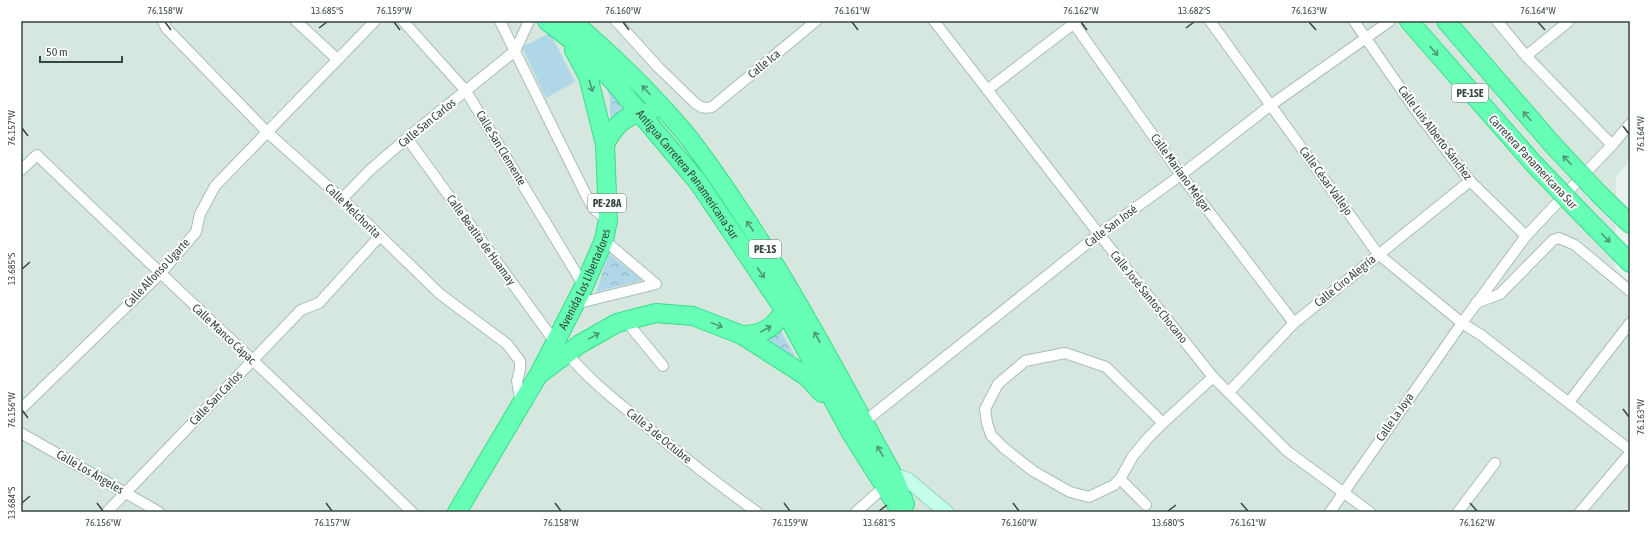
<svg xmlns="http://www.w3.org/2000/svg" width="1651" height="533" font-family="'Asap Condensed',sans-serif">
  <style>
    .residential { fill: #d5e7df }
    .grass { fill: #afd7e8 }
    .forest { fill: url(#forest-crowns) }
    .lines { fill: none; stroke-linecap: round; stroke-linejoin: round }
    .street-casing { stroke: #a9bfb4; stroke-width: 12 }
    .secondary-casing { stroke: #97d4ba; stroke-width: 16 }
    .highway-casing { stroke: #37de88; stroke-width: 20 }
    .street { stroke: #fff; stroke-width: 10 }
    .secondary { stroke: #c6ffe9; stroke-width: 14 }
    .highway { stroke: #67feb6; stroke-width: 18 }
    .highway-bridge-casing { stroke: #37de88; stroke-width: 20; stroke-linecap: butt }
    .highway-bridge { stroke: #67feb6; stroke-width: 18 }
    .oneway { stroke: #4c9974 }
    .ticks { fill: none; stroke: #36473e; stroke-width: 1.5 }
    .labels { text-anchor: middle; stroke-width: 4; stroke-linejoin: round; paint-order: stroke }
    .shield { fill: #fff; stroke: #727e78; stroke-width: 1 }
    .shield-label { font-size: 11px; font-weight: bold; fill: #36473e }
    .street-label { font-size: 12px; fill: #36473e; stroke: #fff }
    .neatline { fill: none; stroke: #36473e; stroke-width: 1.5 }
    .ticks-label { font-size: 10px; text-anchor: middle; fill: #36473e }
  </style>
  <defs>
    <pattern id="forest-crowns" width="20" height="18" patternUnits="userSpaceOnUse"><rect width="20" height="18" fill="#afd7e8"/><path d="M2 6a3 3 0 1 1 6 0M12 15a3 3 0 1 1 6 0" fill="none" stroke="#8fb0bd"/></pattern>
  </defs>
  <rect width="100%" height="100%" fill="#e7f3ee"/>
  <path class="residential" d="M21 21H1630V160L1616 177 1615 269 1630 282V512H21Z"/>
  <path class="grass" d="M550 33 575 82 546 98 522 47Z"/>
  <g class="forest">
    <path d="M605 82 622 92 625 111 612 121 610 115V98Z"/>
    <path d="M609 254 643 280 596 292Z"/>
    <path d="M779 328 795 356 758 340Z"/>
  </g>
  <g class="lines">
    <defs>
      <g id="street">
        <path d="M163 21 166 28 267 132 342 199 440 294 507 344 520 361V370L517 381 521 404"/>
        <path d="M296 21 337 59"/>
        <path d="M403 21 466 91 584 286"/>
        <path d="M500 21 588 199 595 210 608 220"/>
        <path d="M616 21 659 68 695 103C701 107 704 109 712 107L816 21"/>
        <path d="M934 21 1099 234 1213 377 1287 451 1370 512"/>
        <path d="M1072 21 1181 175 1294 323"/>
        <path d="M1210 21 1378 254 1462 323 1481 335 1630 450"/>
        <path d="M1354 21 1414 108 1470 181 1526 236"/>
        <path d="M1497 21 1526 56 1612 145"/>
        <path d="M1526 56 1569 21"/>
        <path d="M987 90 1077 21"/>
        <path d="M407 138 555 342"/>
        <path d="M21 170 37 155C161 275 288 392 412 512"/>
        <path d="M342 199 370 170 407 138 515 51 529 21"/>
        <path d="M1476 303 1500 294 1553 240 1559 238 1575 245 1630 291"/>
        <path d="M575 304 656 284 604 240"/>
        <path d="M626 321 663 366"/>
        <path d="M567 353C588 379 614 399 639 420 677 452 716 483 757 512"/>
        <path d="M1229 392 1294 323 1470 181"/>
        <path d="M1569 402 1630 323"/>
        <path d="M21 409 160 274 196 232 200 214 215 186 375 21"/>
        <path d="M864 422 1099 234 1181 175 1271 105 1390 21"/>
        <path d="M1163 423 1106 367 1065 353 1025 361 998 384 985 409 987 423 991 435 1004 448 1033 471 1070 492 1089 497 1114 485 1120 479 1133 456 1148 438 1163 423 1213 377"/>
        <path d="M21 433 159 512"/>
        <path d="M1120 479 1146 505"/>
        <path d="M107 512 301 310 319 303 379 237"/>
        <path d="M856 512 884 487"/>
        <path d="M1330 512 1462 323 1526 236 1612 145 1630 124"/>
        <path d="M1458 512 1495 463"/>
        <path d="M1580 512 1630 453"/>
      </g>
      <path id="secondary" d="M893 475 908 480 946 512"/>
      <g id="highway">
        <path id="s1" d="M547 21 578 45 613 81 698 182 785 311 851 433 901 512"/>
        <path d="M572 21C612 55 650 92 684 132 702 154 719 179 735 203 794 290 842 383 893 475L905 504"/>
        <path d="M1409 21 1534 164"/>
        <path d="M1446 21 1553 145"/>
        <path d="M605 144C616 123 626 114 650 112"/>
        <path d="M1600 195 1630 224"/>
        <path d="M1582 214 1630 263"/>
        <path d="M742 335C766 335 781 323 788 300"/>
        <path d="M541 373 580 344 617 323 656 313 693 316 742 335 806 376 822 393"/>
        <path id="s2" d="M457 512 539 374 584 286 604 240 608 220 605 144 588 76 574 50"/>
      </g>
    </defs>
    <use href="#street" class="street-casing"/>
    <use href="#secondary" class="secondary-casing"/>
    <use href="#highway" class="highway-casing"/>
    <use href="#street" class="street"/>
    <use href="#secondary" class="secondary"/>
    <use href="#highway" class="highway"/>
    <defs>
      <g id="highway-bridge">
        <path d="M1553 145 1600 195"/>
        <path d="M1534 164 1582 214"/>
      </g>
    </defs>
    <use href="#highway-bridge" class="highway-bridge-casing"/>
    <use href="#highway-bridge" class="highway-bridge"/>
  </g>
  <defs><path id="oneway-shaft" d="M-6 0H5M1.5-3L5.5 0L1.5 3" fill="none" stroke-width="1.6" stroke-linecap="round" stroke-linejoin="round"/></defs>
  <g class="oneway">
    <use href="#oneway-shaft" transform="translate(1434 51) rotate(50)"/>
    <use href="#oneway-shaft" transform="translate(591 86) rotate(74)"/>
    <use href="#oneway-shaft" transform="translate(646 90) rotate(-132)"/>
    <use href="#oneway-shaft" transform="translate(1527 116) rotate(-132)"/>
    <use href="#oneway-shaft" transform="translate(1567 160) rotate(-134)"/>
    <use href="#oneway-shaft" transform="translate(750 226) rotate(-124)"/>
    <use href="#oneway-shaft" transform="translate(1606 238) rotate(46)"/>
    <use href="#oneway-shaft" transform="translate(761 273) rotate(56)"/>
    <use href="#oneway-shaft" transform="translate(717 325) rotate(22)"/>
    <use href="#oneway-shaft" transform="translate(766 329) rotate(-29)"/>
    <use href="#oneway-shaft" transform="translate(594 336) rotate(-29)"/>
    <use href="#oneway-shaft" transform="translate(817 337) rotate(-119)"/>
    <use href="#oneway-shaft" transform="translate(880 451) rotate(-119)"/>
  </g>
  <path class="ticks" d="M165 22 171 30M394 22 400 30M623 22 629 30M852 22 858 30M1081 22 1087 30M1309 22 1316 30M1538 22 1545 30M319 28 327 22M1186 28 1194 22M1623 126 1629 134M22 128 28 136M22 269 30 262M1623 409 1629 417M22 410 28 418M22 503 30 496M97 503 103 511M326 503 332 511M555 503 561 511M784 503 790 511M1013 503 1019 511M1241 503 1248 511M1470 503 1477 511M879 511 887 505M1168 511 1176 505"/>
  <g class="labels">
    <g class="shield">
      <rect x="1452" y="84" width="36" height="18" rx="3"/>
      <rect x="588" y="194" width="38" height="18" rx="3"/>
      <rect x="749" y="240" width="32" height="18" rx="3"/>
    </g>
    <g class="shield-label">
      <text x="1470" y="97">PE-1SE</text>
      <text x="607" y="207">PE-28A</text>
      <text x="765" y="253">PE-1S</text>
    </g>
    <g class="street-label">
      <text transform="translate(764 64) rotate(-39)" y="4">Calle Ica</text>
      <text transform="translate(427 123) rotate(-39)" y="4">Calle San Carlos</text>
      <text transform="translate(1435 133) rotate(53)" y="4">Calle Luis Alberto Sánchez</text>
      <text transform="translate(501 148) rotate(59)" y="4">Calle San Clemente</text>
      <text transform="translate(1533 162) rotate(47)" y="4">Carretera Panamericana Sur</text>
      <text transform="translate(1181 173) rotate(54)" y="4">Calle Mariano Melgar</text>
      <text dy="4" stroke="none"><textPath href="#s1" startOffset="209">Antigua Carretera Panamericana Sur</textPath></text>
      <text transform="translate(1326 181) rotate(54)" y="4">Calle César Vallejo</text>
      <text transform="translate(353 211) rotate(44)" y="4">Calle Melchorita</text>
      <text transform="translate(1111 226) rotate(-37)" y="4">Calle San José</text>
      <text transform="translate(481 240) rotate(54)" y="4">Calle Beatita de Huamay</text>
      <text transform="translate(157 273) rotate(-47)" y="4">Calle Alfonso Ugarte</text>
      <text dy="4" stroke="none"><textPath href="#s2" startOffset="266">Avenida Los Libertadores</textPath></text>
      <text transform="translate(1345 281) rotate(-39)" y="4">Calle Ciro Alegría</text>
      <text transform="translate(1149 297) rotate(51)" y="4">Calle José Santos Chocano</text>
      <text transform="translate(224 334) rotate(43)" y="4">Calle Manco Cápac</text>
      <text transform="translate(216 398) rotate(-46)" y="4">Calle San Carlos</text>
      <text transform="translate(1395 417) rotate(-55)" y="4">Calle La Joya</text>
      <text transform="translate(659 436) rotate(39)" y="4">Calle 3 de Octubre</text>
      <text transform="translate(90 472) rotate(30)" y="4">Calle Los Ángeles</text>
    </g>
  </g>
  <rect width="1651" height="533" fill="none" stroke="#ffffff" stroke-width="44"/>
  <path d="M40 56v6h82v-6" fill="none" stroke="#36473e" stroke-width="2"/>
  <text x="46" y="56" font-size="12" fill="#36473e" stroke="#ffffff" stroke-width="3" paint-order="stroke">50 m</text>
  <rect x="22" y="22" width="1607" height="489" class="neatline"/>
  <g class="ticks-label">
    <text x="165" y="14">76.158°W</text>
    <text x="327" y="14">13.685°S</text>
    <text x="394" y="14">76.159°W</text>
    <text x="623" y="14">76.160°W</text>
    <text x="852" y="14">76.161°W</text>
    <text x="1081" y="14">76.162°W</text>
    <text x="1194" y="14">13.682°S</text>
    <text x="1309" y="14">76.163°W</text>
    <text x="1538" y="14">76.164°W</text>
    <text transform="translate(11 128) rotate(-90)" y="4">76.157°W</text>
    <text transform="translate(1640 134) rotate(-90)" y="4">76.164°W</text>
    <text transform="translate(11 269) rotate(-90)" y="4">13.685°S</text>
    <text transform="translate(11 410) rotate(-90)" y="4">76.156°W</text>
    <text transform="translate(1640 417) rotate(-90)" y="4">76.163°W</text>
    <text transform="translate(11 503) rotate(-90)" y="4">13.684°S</text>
    <text x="103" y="526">76.156°W</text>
    <text x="332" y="526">76.157°W</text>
    <text x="561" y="526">76.158°W</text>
    <text x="790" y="526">76.159°W</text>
    <text x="879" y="526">13.681°S</text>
    <text x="1019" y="526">76.160°W</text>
    <text x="1168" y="526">13.680°S</text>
    <text x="1248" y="526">76.161°W</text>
    <text x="1477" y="526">76.162°W</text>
  </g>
</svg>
